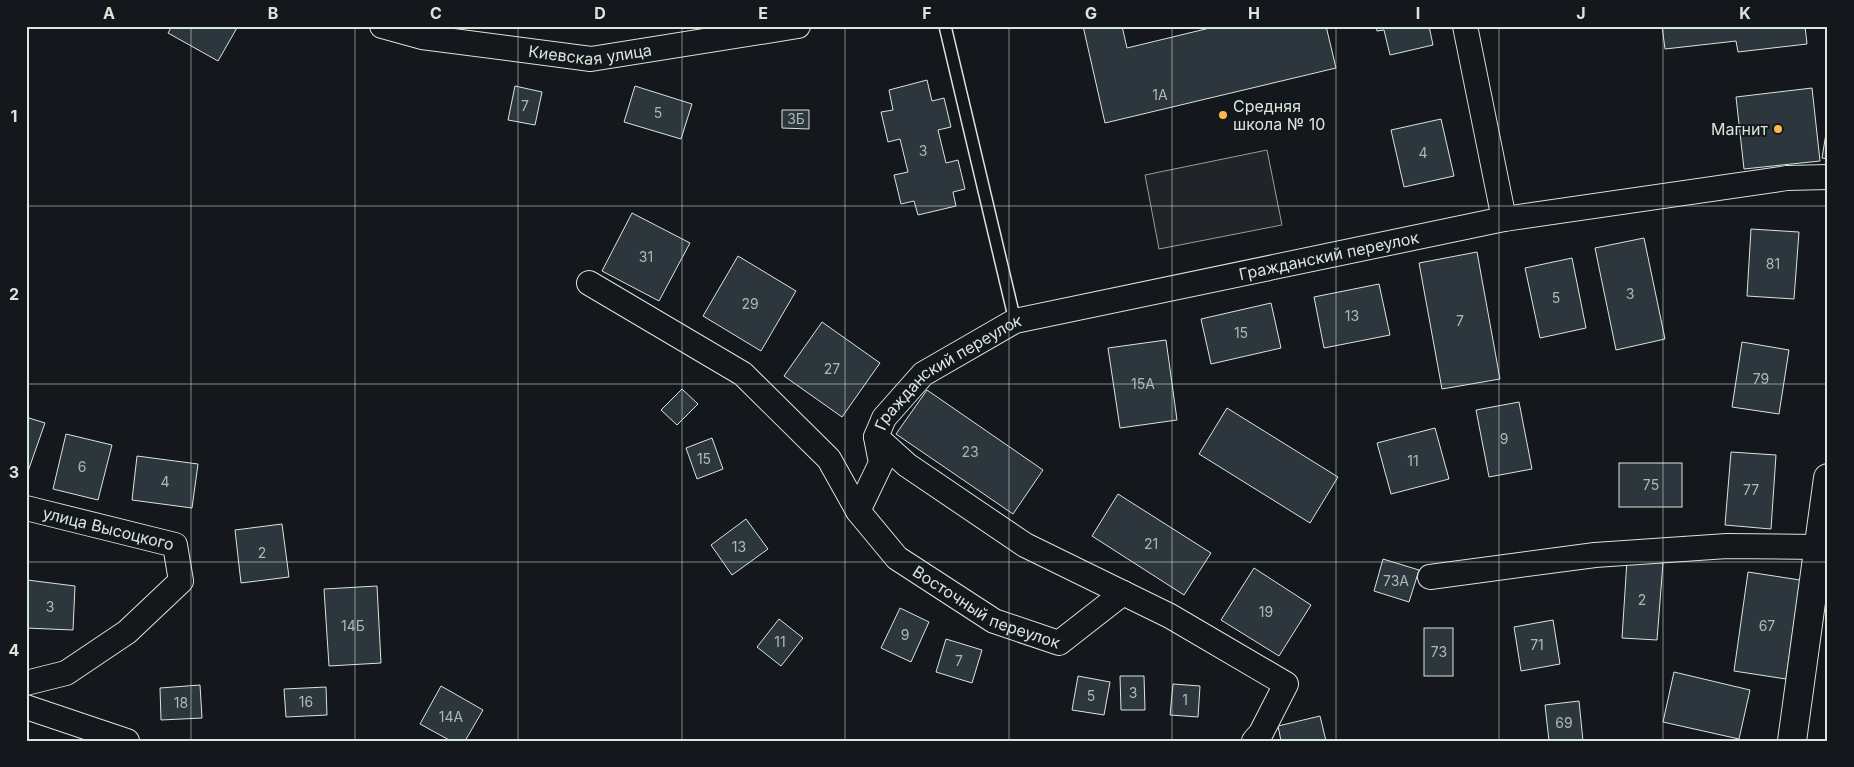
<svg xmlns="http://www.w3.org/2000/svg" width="1854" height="767" font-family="Inter,sans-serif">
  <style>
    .green { fill: #202428; stroke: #939e99 }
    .building { fill: #2c363c; stroke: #d8e6dc }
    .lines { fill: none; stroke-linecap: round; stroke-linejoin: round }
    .lane-casing { stroke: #d8e6dc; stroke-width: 14 }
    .street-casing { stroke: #d8e6dc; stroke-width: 26 }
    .primary-casing { stroke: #d8e6dc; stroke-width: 30 }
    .lane { stroke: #14181c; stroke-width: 11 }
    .street { stroke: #14181c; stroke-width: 24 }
    .primary { stroke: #14181c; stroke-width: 28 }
    .grid { fill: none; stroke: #d8e6dc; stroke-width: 1; stroke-opacity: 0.55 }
    .poi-dot { fill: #ffb74d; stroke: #14181c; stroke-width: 2 }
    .labels { text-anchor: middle; stroke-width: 4; stroke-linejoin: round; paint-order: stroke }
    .number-label { font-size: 14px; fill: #adbab4 }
    .street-label { font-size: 16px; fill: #d8e6dc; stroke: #14181c }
    .poi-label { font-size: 16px; fill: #d8e6dc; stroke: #14181c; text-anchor: start }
    .neatline { fill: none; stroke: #d8e6dc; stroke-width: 2 }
    .grid-label { font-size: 16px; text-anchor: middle; font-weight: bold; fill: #d8e6dc }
  </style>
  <rect width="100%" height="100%" fill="#14181c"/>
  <path class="green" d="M1267 150 1282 225 1159 249 1145 175Z"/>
  <g class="building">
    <path d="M172 26H238L218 61 168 33Z"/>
    <path d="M1083 26H1122L1127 48 1218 26H1326L1336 68 1105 123Z"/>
    <path d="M1376 26H1429L1433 45 1390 55 1384 30 1377 31Z"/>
    <path d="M1662 26H1805L1807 44 1738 52 1736 41 1665 49Z"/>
    <path d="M927 80 932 101 944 98 951 127 938 130 946 163 958 160 965 189 953 192 956 206 918 215 914 201 901 204 894 175 908 172 900 139 888 142 881 112 893 110 889 90Z"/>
    <path d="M515 86 542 92 535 125 508 120Z"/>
    <path d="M635 86 692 104 681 139 624 122Z"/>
    <path d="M1812 88 1820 161 1744 169 1736 97Z"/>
    <path d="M782 110H809V129L782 128Z"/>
    <path d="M1441 119 1454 176 1404 187 1391 130Z"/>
    <path d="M1828 121V159L1822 158Z"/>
    <path d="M632 213 690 243 659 301 602 271Z"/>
    <path d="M1751 229 1799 232 1794 299 1747 296Z"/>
    <path d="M1644 238 1665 339 1616 350 1595 248Z"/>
    <path d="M1477 252 1500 379 1442 389 1419 263Z"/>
    <path d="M738 256 796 291 761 351 703 316Z"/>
    <path d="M1572 258 1586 328 1540 338 1525 268Z"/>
    <path d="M1379 284 1390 335 1324 348 1314 297Z"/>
    <path d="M1271 303 1281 348 1211 364 1201 319Z"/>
    <path d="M822 322 880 363 842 417 784 376Z"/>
    <path d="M1166 340 1177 420 1120 428 1108 348Z"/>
    <path d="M1742 342 1789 350 1779 414 1732 407Z"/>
    <path d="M682 389 698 404 677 425 661 410Z"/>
    <path d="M927 390 1043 470 1013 514 896 434Z"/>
    <path d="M1519 402 1532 469 1489 477 1476 410Z"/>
    <path d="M1227 408 1338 477 1310 523 1199 454Z"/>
    <path d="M26 417 45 423 26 477Z"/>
    <path d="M1435 428 1449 479 1391 494 1377 443Z"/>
    <path d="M66 434 112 445 98 500 53 489Z"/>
    <path d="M712 438 723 469 697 479 686 448Z"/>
    <path d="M1731 452 1776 455 1771 529 1725 525Z"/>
    <path d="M137 456 198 464 192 508 132 500Z"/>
    <rect x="1619" y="463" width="63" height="44"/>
    <path d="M1118 494 1211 553 1184 595 1092 536Z"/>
    <path d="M746 519 768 549 732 575 711 545Z"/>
    <path d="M282 524 289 577 241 583 235 530Z"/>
    <path d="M1383 559 1419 570 1409 602 1374 591Z"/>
    <path d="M1627 560 1663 563 1657 640 1622 638Z"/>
    <path d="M1254 568 1311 605 1279 656 1221 620Z"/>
    <path d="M1748 572 1800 580 1786 679 1734 671Z"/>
    <path d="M27 580 75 586 73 630 26 628Z"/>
    <path d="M377 586 381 663 329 666 324 589Z"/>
    <path d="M900 608 929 622 911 662 881 648Z"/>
    <path d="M779 619 803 638 781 666 757 647Z"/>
    <path d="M1553 620 1560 664 1521 671 1514 627Z"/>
    <rect x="1424" y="628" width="29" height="48"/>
    <path d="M946 639 982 650 972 683 936 672Z"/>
    <path d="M1674 672 1750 690 1739 739 1663 722Z"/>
    <path d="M1078 676 1110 682 1104 715 1072 710Z"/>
    <path d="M1120 676H1144L1145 710H1121Z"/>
    <path d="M1173 684 1200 686 1198 717 1170 715Z"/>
    <path d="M200 685 202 718 161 720 160 688Z"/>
    <path d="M441 686 483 710 465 741H451L420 724Z"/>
    <path d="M326 687 327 715 286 717 284 689Z"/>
    <path d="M1579 701 1583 741H1549L1545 705Z"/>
    <path d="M1320 716 1326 741H1281L1278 726Z"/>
  </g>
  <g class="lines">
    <defs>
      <path id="lane" d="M945 26 1015 321"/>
      <g id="street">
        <path id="s1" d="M382 26 422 37 591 59 798 26"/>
        <path d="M1465 26 1504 219"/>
        <path d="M589 283 743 374 829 459 858 511 881 463 876 437"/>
        <path id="s2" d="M26 508 175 545 181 581 127 632 66 673 26 683"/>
        <path id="s3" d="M858 511 897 558 994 621 1059 643 1123 593"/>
        <path d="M1430 577 1595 555 1727 546 1818 547 1828 549"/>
        <path d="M26 707 127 741"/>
        <path id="s4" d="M1254 741 1261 733 1286 684 1170 616 1025 545 907 465 876 437 884 418 923 374 1015 321 1504 219 1787 178 1828 177"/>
      </g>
      <path id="primary" d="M1792 741 1828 478"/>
    </defs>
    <use href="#lane" class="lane-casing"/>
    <use href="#street" class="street-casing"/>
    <use href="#primary" class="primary-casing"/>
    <use href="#lane" class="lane"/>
    <use href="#street" class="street"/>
    <use href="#primary" class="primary"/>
  </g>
  <path class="grid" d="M191 26V741M355 26V741M518 26V741M682 26V741M845 26V741M1009 26V741M1172 26V741M1336 26V741M1499 26V741M1663 26V741M26 206H1828M26 384H1828M26 562H1828"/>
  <g class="poi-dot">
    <circle cx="1223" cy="115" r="5"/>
    <circle cx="1778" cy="129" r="5"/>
  </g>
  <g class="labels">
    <g class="number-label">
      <text x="1160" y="100">1А</text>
      <text x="525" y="111">7</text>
      <text x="658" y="118">5</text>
      <text x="796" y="124">3Б</text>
      <text x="923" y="156">3</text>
      <text x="1423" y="158">4</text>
      <text x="646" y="262">31</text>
      <text x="1773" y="269">81</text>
      <text x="1630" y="299">3</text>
      <text x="1556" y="303">5</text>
      <text x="750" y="309">29</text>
      <text x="1352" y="321">13</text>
      <text x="1460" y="326">7</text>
      <text x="1241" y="338">15</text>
      <text x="832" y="374">27</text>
      <text x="1761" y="384">79</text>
      <text x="1143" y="389">15А</text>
      <text x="1504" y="444">9</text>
      <text x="970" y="457">23</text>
      <text x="704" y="464">15</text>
      <text x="1413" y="466">11</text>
      <text x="82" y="472">6</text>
      <text x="165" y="487">4</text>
      <text x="1651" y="490">75</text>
      <text x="1751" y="495">77</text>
      <text x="1151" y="549">21</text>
      <text x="739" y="552">13</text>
      <text x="262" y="558">2</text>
      <text x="1396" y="586">73А</text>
      <text x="1642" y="605">2</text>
      <text x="50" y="612">3</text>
      <text x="1266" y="617">19</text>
      <text x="353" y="631">14Б</text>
      <text x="1767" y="631">67</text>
      <text x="905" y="640">9</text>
      <text x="780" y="647">11</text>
      <text x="1537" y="650">71</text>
      <text x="1439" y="657">73</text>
      <text x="959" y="666">7</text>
      <text x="1133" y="698">3</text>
      <text x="1091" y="701">5</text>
      <text x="1185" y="705">1</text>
      <text x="306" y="707">16</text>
      <text x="181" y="708">18</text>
      <text x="451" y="722">14А</text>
      <text x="1564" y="728">69</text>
    </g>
    <g class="street-label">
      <text dy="6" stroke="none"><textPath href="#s1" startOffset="211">Киевская улица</textPath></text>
      <text dy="6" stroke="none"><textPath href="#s4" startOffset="1052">Гражданский переулок</textPath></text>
      <text dy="6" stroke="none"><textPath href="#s4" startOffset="646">Гражданский переулок</textPath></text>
      <text dy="6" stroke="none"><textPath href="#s2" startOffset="85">улица Высоцкого</textPath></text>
      <text dy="6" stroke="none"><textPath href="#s3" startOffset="164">Восточный переулок</textPath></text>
    </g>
    <g class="poi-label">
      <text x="1233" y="112">Средняя<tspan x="1233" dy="18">школа № 10</tspan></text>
      <text x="1768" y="135" text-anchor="end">Магнит</text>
    </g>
  </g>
  <rect width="1854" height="767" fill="none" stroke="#14181c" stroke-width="55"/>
  <rect x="28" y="28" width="1798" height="712" class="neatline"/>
  <g class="grid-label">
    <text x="109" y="19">A</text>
    <text x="273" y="19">B</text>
    <text x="436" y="19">C</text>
    <text x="600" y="19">D</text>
    <text x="763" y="19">E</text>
    <text x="927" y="19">F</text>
    <text x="1091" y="19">G</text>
    <text x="1254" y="19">H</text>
    <text x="1418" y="19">I</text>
    <text x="1581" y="19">J</text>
    <text x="1745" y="19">K</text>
    <text x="14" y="122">1</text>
    <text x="14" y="300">2</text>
    <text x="14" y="478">3</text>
    <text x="14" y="656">4</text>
  </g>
</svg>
